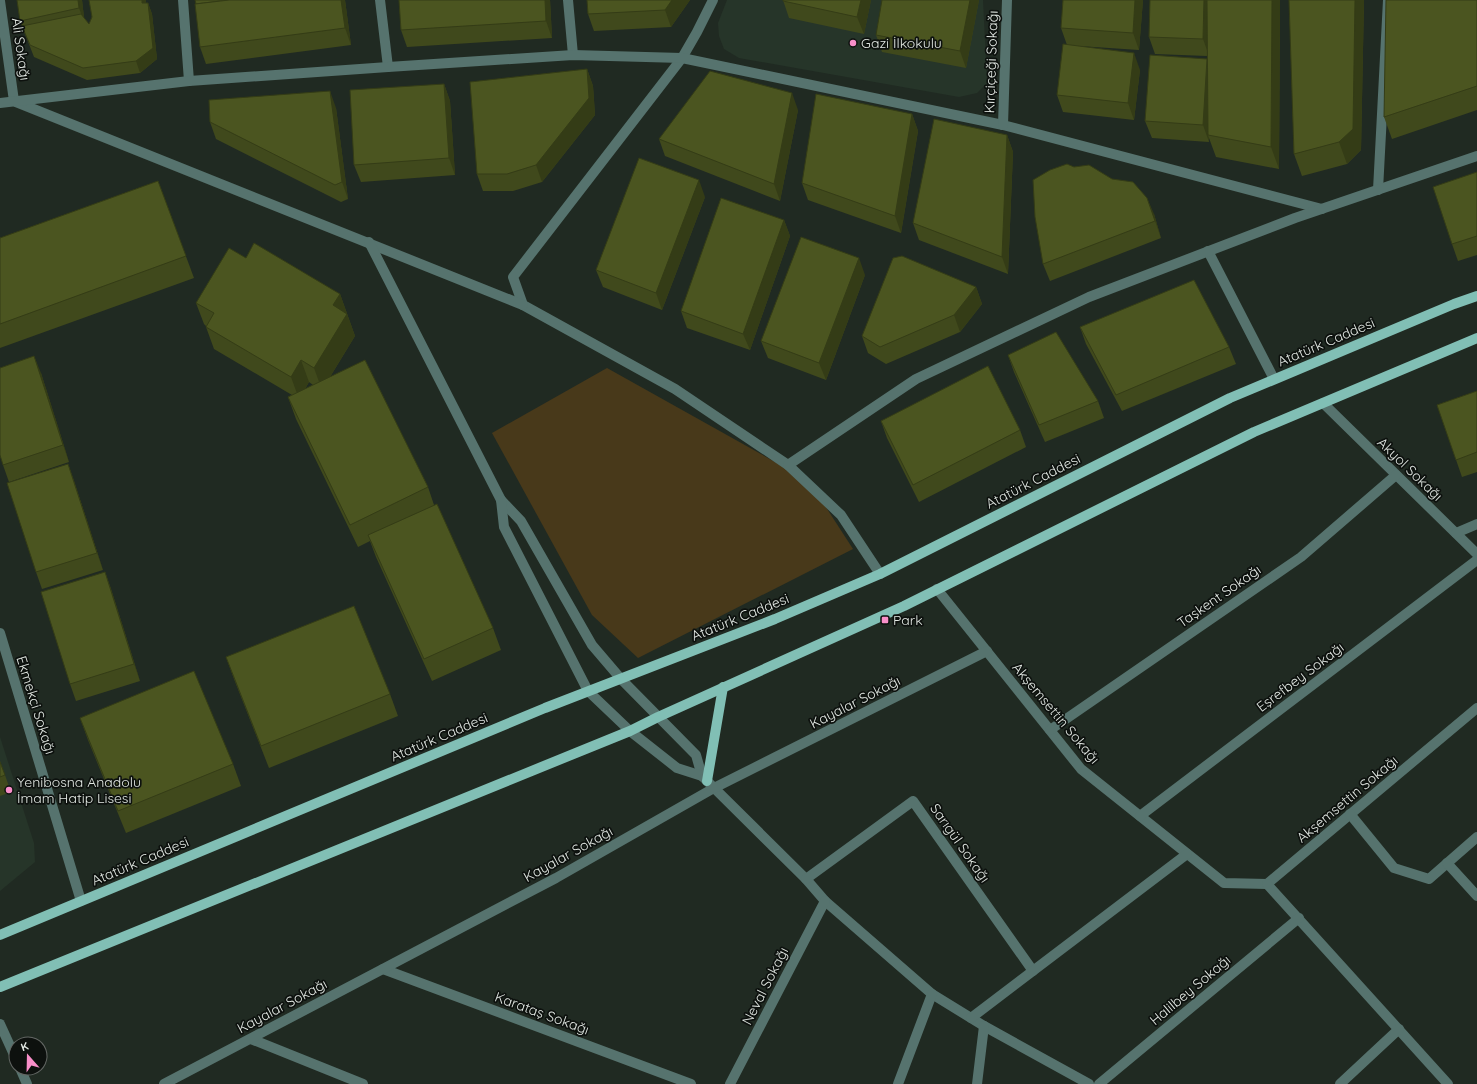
<svg xmlns="http://www.w3.org/2000/svg" width="1477" height="1084" font-family="Quicksand,sans-serif">
  <style>
    .built { fill: #263529 }
    .green { fill: #48391a }
    .lines { fill: none; stroke-linecap: round; stroke-linejoin: round }
    .minor { stroke: #56736e; stroke-width: 10 }
    .major { stroke: #81bfb5; stroke-width: 10 }
    .wall { fill: #40491c; fill-rule: evenodd }
    .shaded-wall { fill: #343c16 }
    .building { fill: #4b5520; stroke: #343c16 }
    .poi-dot { fill: #f98fc9; stroke: #0d110e; stroke-width: 1.5 }
    .labels { text-anchor: middle; stroke-width: 3.5; stroke-linejoin: round; paint-order: stroke }
    .poi-label { font-size: 14px; fill: #e3e9e4; stroke: #0d110e; text-anchor: start }
    .street-label { font-size: 14px; fill: #e3e9e4; stroke: #0d110e }
  </style>
  <rect width="100%" height="100%" fill="#202a22"/>
  <g class="built">
    <path d="M727 0H983L987 83 977 93 959 97 739 58 724 49 719 36 718 23Z"/>
    <path d="M0 737 34 843 35 862 0 891Z"/>
  </g>
  <path class="green" d="M607 368 809 481 853 549 638 658 592 615 492 433Z"/>
  <g class="lines">
    <g class="minor">
      <path d="M183 0 189 81"/>
      <path d="M380 0 388 67"/>
      <path d="M568 0 573 55"/>
      <path d="M713 0 697 32 682 58 513 277 523 305 675 389 788 465 841 515 880 574"/>
      <path d="M0 1 14 101"/>
      <path d="M16 102 523 305"/>
      <path d="M0 103 189 81 388 67 573 55 682 58 1003 125 1322 209"/>
      <path d="M1003 125 1007 0"/>
      <path d="M1378 190 1388 0"/>
      <path d="M369 242 501 500 521 521 592 645 621 679 696 755 702 776 806 879 825 901 932 994 984 1026 1089 1084"/>
      <path d="M1208 251 1274 379"/>
      <path d="M1323 403 1477 554"/>
      <path d="M788 465 916 379 1089 297 1295 218 1477 156"/>
      <path d="M501 500 504 527 588 691 630 731 677 768 702 776"/>
      <path d="M1456 533 1477 524"/>
      <path d="M937 589 1081 769 1224 883 1267 884 1477 708"/>
      <path d="M0 633 81 901"/>
      <path d="M1050 730 1301 557 1396 475"/>
      <path d="M1350 814 1394 868 1429 879 1477 837"/>
      <path d="M1140 816 1477 560"/>
      <path d="M1447 863 1477 896"/>
      <path d="M806 879 913 801 1033 971"/>
      <path d="M1267 884 1448 1084"/>
      <path d="M383 969 691 1084"/>
      <path d="M971 1018 1187 854"/>
      <path d="M0 1024 16 1059"/>
      <path d="M251 1039 363 1084"/>
      <path d="M20 1068 27 1084"/>
      <path d="M164 1084 556 878 714 788 987 651"/>
      <path d="M730 1084 825 901"/>
      <path d="M898 1084 932 994"/>
      <path d="M977 1084 984 1026"/>
      <path d="M1099 1084 1299 918"/>
      <path d="M1340 1084 1399 1029"/>
    </g>
    <g class="major">
      <path d="M707 781 723 687"/>
      <path d="M0 935 545 708 775 619 880 574 1230 398 1454 304 1477 296"/>
      <path d="M0 987 630 731 658 717 904 606 1254 432 1477 338"/>
    </g>
  </g>
  <g class="wall">
    <path d="M17 0H82L84 18 89 24 92 17 89 0H146V3H148L152 14 157 59 140 73 87 80 34 57 20 21Z"/>
    <path d="M345 0 351 45 206 64 200 47Z"/>
    <path d="M399 0H550L552 38 407 47 401 30Z"/>
    <path d="M690 0 671 27 594 31 588 14Z"/>
    <path d="M783 0H871L864 34 789 18Z"/>
    <path d="M979 0 966 68 882 52 876 35Z"/>
    <path d="M1063 0H1143L1139 50 1079 46 1140 70 1134 120 1063 112 1057 95 1067 45 1061 28Z"/>
    <path d="M1280 0 1279 169 1216 157 1209 138V142L1152 138 1145 121 1207 59 1208 60 1207 56 1155 54 1149 37Z"/>
    <path d="M1289 0H1364L1361 150 1347 164 1302 176 1294 154Z"/>
    <path d="M1477 0V110L1392 139 1384 117Z"/>
    <path d="M587 69 593 86 595 115 542 182 513 191H483L477 174Z"/>
    <path d="M444 84 450 101 455 175 361 182 354 165Z"/>
    <path d="M336 108 348 199 341 202 216 139 210 122Z"/>
    <path d="M798 110 780 201 665 156 659 139Z"/>
    <path d="M912 114 918 131 901 233 808 200 802 183Z"/>
    <path d="M1007 135 1013 152 1008 274 919 240 913 223Z"/>
    <path d="M1477 172V255L1458 261 1452 244Z"/>
    <path d="M158 181 194 278 0 348V238Z"/>
    <path d="M705 197 662 310 603 287 596 270Z"/>
    <path d="M1154 214 1161 238 1050 281 1043 264Z"/>
    <path d="M784 220 790 236 750 350 687 328 681 311Z"/>
    <path d="M246 258 340 294 355 336 330 377 428 487 434 505 493 628 501 650 432 681 376 557 370 541 358 547 296 419 288 397 292 395 214 349 206 327V326L204 324 196 303ZM309 382 313 385 305 389Z"/>
    <path d="M865 275 826 380 768 358 761 341Z"/>
    <path d="M976 287 982 304 960 332 886 364 868 353 862 336Z"/>
    <path d="M1080 327 1229 347 1236 364 1122 411 1086 344Z"/>
    <path d="M1008 355 1098 401 1104 418 1045 442 1014 372Z"/>
    <path d="M41 373 69 462 9 482 3 465Z"/>
    <path d="M1477 391V472L1462 477 1437 405Z"/>
    <path d="M881 421 1020 430 1026 447 919 502 887 438Z"/>
    <path d="M68 464 74 481 103 570 42 589 36 572Z"/>
    <path d="M105 572 111 589 140 681 76 701 70 684Z"/>
    <path d="M226 657 390 694 398 716 269 768 234 679Z"/>
    <path d="M80 718 233 764 241 786 126 833 88 740Z"/>
    <path d="M0 761 11 792 0 796Z"/>
  </g>
  <g class="shaded-wall">
    <path d="M78 0H82L85 25 79 8Z"/>
    <path d="M142 0H146V15L142 3Z"/>
    <path d="M341 0H345L351 45 345 28Z"/>
    <path d="M545 0H550L552 38 546 21Z"/>
    <path d="M672 0H690L671 27 665 10Z"/>
    <path d="M861 0H871L864 34 857 17Z"/>
    <path d="M970 0H979L966 68 960 51Z"/>
    <path d="M1135 0H1143L1139 50 1133 33Z"/>
    <path d="M1204 0H1210L1209 56 1203 39Z"/>
    <path d="M1272 0H1280L1279 169 1271 147Z"/>
    <path d="M1355 0H1364L1361 150 1347 164 1339 142Z"/>
    <path d="M148 3 152 14 157 59 140 73 136 61Z"/>
    <path d="M1134 53 1140 70 1134 120 1128 103Z"/>
    <path d="M1207 59 1213 76 1208 135 1209 138V142L1203 125Z"/>
    <path d="M587 69 593 86 595 115 542 182 536 165Z"/>
    <path d="M444 84 450 101 455 175 449 158Z"/>
    <path d="M330 91 336 108 348 199 342 182Z"/>
    <path d="M792 93 798 110 780 201 774 184Z"/>
    <path d="M912 114 918 131 901 233 895 216Z"/>
    <path d="M1007 135 1013 152 1008 274 1002 257Z"/>
    <path d="M699 180 705 197 662 310 656 293Z"/>
    <path d="M1147 198 1154 214 1161 238 1155 221Z"/>
    <path d="M784 220 790 236 750 350 743 334Z"/>
    <path d="M859 258 865 275 826 380 819 363Z"/>
    <path d="M976 287 982 304 960 332 954 315Z"/>
    <path d="M340 294 355 336 322 390 314 368 333 305Z"/>
    <path d="M34 356 41 373 69 462 63 445Z"/>
    <path d="M301 360 309 382 299 399 291 377Z"/>
    <path d="M68 464 74 481 103 570 97 553Z"/>
    <path d="M105 572 111 589 140 681 134 664Z"/>
  </g>
  <g class="building">
    <path d="M17 0H78L79 8 20 21Z"/>
    <path d="M89 0H142V3H148L153 48 136 61 83 68 30 45 22 26 81 14 89 24 92 17Z"/>
    <path d="M195 0H229L196 4Z"/>
    <path d="M229 0H341L345 28 200 47 195 4Z"/>
    <path d="M399 0H545L546 21 401 30Z"/>
    <path d="M587 0H672L665 10 588 14Z"/>
    <path d="M783 0H861L857 17 783 1Z"/>
    <path d="M882 0H970L960 51 876 35Z"/>
    <path d="M1063 0H1135L1133 33 1061 28Z"/>
    <path d="M1150 0H1204L1203 39 1149 37Z"/>
    <path d="M1207 0H1272L1271 147 1208 135Z"/>
    <path d="M1289 0H1355L1353 129 1339 142 1294 154Z"/>
    <path d="M1386 0H1477V86L1384 117Z"/>
    <path d="M1063 44 1134 53 1128 103 1057 95Z"/>
    <path d="M1150 55 1207 59 1203 125 1145 121Z"/>
    <path d="M587 69 589 98 536 165 507 174H477L470 82Z"/>
    <path d="M710 71 792 93 774 184 659 139Z"/>
    <path d="M444 84 449 158 354 165 350 90Z"/>
    <path d="M330 91 342 182 335 185 210 122 209 100Z"/>
    <path d="M816 94 912 114 895 216 802 183Z"/>
    <path d="M934 119 1007 135 1002 257 913 223Z"/>
    <path d="M639 158 699 180 656 293 596 270Z"/>
    <path d="M1067 164 1074 167 1089 165 1112 179 1133 182 1147 198 1155 221 1043 264 1035 217 1033 180 1050 170Z"/>
    <path d="M1477 172V236L1452 244 1433 187Z"/>
    <path d="M158 181 186 256 0 324V238Z"/>
    <path d="M721 198 784 220 743 334 681 311Z"/>
    <path d="M801 237 859 258 819 363 761 341Z"/>
    <path d="M254 243 340 294 333 305 347 314 314 368 301 360 291 377 206 327 214 313 196 303 229 248 246 258Z"/>
    <path d="M902 256 976 287 954 315 880 347 862 336 893 258Z"/>
    <path d="M1194 280 1229 347 1116 395 1080 327Z"/>
    <path d="M1056 332 1098 401 1039 425 1008 355Z"/>
    <path d="M34 356 63 445 3 465 0 455V368Z"/>
    <path d="M365 360 428 487 350 525 288 397Z"/>
    <path d="M988 366 1020 430 913 485 881 421Z"/>
    <path d="M1477 391V452L1456 460 1437 405Z"/>
    <path d="M68 464 97 553 36 572 7 483Z"/>
    <path d="M437 504 493 628 424 659 368 535Z"/>
    <path d="M105 572 134 664 70 684 41 592Z"/>
    <path d="M354 606 390 694 261 746 226 657Z"/>
    <path d="M194 671 233 764 118 811 80 718Z"/>
    <path d="M0 762 5 775 0 777Z"/>
  </g>
  <g class="poi-dot">
    <circle cx="853" cy="43" r="4"/>
    <rect x="881" y="616" width="8" height="8" rx="2"/>
    <circle cx="9" cy="790" r="4"/>
  </g>
  <g class="labels">
    <g class="poi-label">
      <text x="861" y="48">Gazi İlkokulu</text>
      <text x="893" y="625">Park</text>
      <text x="17" y="787">Yenibosna Anadolu<tspan x="17" dy="16">İmam Hatip Lisesi</tspan></text>
    </g>
    <g class="street-label">
      <text transform="translate(21 49) rotate(82)" y="5">Ali Sokağı</text>
      <text transform="translate(991 62) rotate(-88)" y="5">Kırçiçeği Sokağı</text>
      <text transform="translate(1326 342) rotate(-23)" y="5">Atatürk Caddesi</text>
      <text transform="translate(1410 469) rotate(44)" y="5">Akyol Sokağı</text>
      <text transform="translate(1033 481) rotate(-27)" y="5">Atatürk Caddesi</text>
      <text transform="translate(1219 596) rotate(-35)" y="5">Taşkent Sokağı</text>
      <text transform="translate(740 617) rotate(-22)" y="5">Atatürk Caddesi</text>
      <text transform="translate(1300 677) rotate(-37)" y="5">Eşrefbey Sokağı</text>
      <text transform="translate(855 702) rotate(-27)" y="5">Kayalar Sokağı</text>
      <text transform="translate(36 705) rotate(73)" y="5">Ekmekçi Sokağı</text>
      <text transform="translate(1056 713) rotate(50)" y="5">Akşemsettin Sokağı</text>
      <text transform="translate(439 737) rotate(-23)" y="5">Atatürk Caddesi</text>
      <text transform="translate(1347 799) rotate(-40)" y="5">Akşemsettin Sokağı</text>
      <text transform="translate(960 843) rotate(55)" y="5">Sarıgül Sokağı</text>
      <text transform="translate(568 854) rotate(-29)" y="5">Kayalar Sokağı</text>
      <text transform="translate(140 861) rotate(-23)" y="5">Atatürk Caddesi</text>
      <text transform="translate(765 986) rotate(-63)" y="5">Neval Sokağı</text>
      <text transform="translate(1190 990) rotate(-40)" y="5">Halilbey Sokağı</text>
      <text transform="translate(282 1006) rotate(-28)" y="5">Kayalar Sokağı</text>
      <text transform="translate(542 1013) rotate(20)" y="5">Karataş Sokağı</text>
    </g>
  </g>
  <g transform="translate(28 1056) rotate(340)"><circle r="19" fill="#0d110e" stroke="#636764"/>
  <path d="M0-3L7 15L0 10L-7 15Z" fill="#f98fc9"/>
  <text y="-6" font-size="11" font-weight="bold" text-anchor="middle" fill="#e3e9e4">K</text>
  </g>
</svg>
